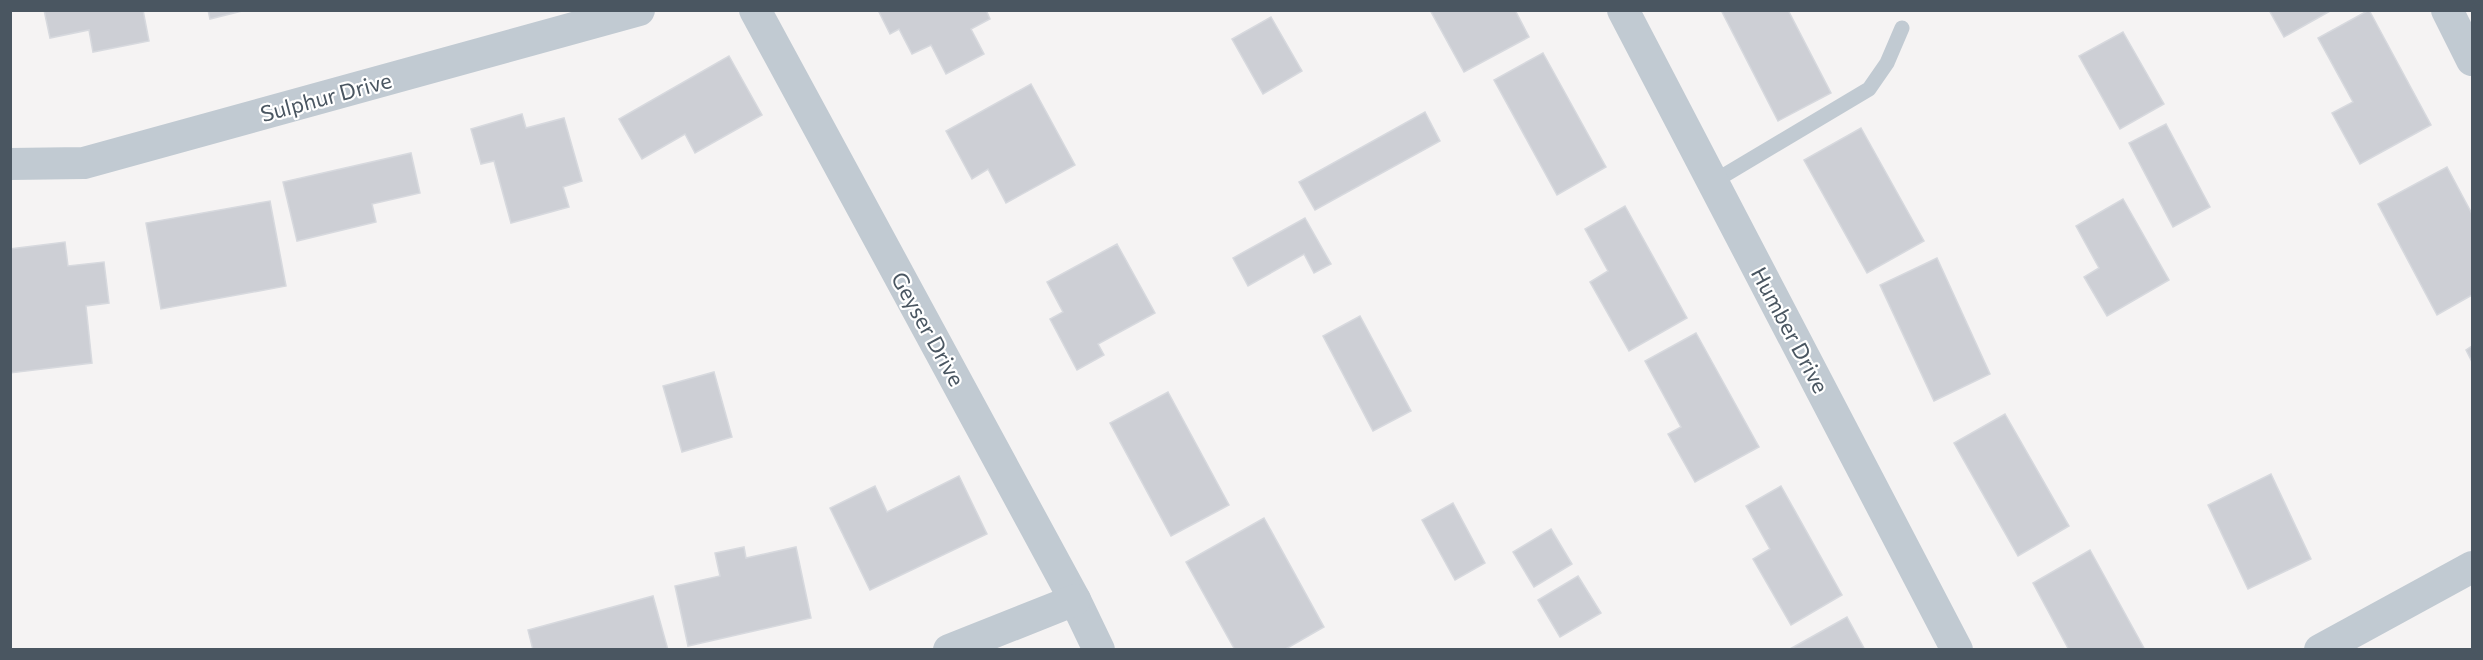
<svg xmlns="http://www.w3.org/2000/svg" width="2483" height="660" font-family="Commissioner,sans-serif">
  <style>
    .building { fill: #cdcfd5; stroke: #d7d9de; stroke-width: 1.5 }
    .lines { fill: none; stroke-linecap: round; stroke-linejoin: round }
    .service { stroke: #c1cad2; stroke-width: 15 }
    .minor { stroke: #c1cad2; stroke-width: 32 }
    .labels { text-anchor: middle; stroke-width: 4.5; stroke-linejoin: round; paint-order: stroke }
    .street-label { font-size: 22px; fill: #4a5661; stroke: #fff }
  </style>
  <rect width="100%" height="100%" fill="#f5f3f3"/>
  <g class="building">
    <path d="M44 10H143L149 41 93 52 89 30 50 38Z"/>
    <path d="M208 10H246L210 19Z"/>
    <path d="M878 10H986L990 19 971 29 984 54 946 74 931 45 912 54 899 29 890 34Z"/>
    <path d="M1430 10H1515L1529 37 1464 72Z"/>
    <path d="M1721 10H1788L1831 93 1778 121Z"/>
    <path d="M2269 10H2332L2284 37Z"/>
    <path d="M2369 10 2431 125 2360 164 2332 113 2353 102 2318 38Z"/>
    <path d="M1271 17 1302 71 1263 94 1232 39Z"/>
    <path d="M2123 32 2164 104 2120 129 2079 56Z"/>
    <path d="M1543 53 1606 167 1557 195 1494 80Z"/>
    <path d="M729 56 762 115 695 153 685 134 642 159 619 119Z"/>
    <path d="M1031 84 1075 165 1006 203 988 169 972 179 946 131Z"/>
    <path d="M1425 112 1440 141 1315 210 1299 182Z"/>
    <path d="M522 114 526 128 564 118 582 181 563 187 569 207 511 223 494 161 481 164 471 129Z"/>
    <path d="M2166 124 2210 207 2173 227 2129 143Z"/>
    <path d="M1861 128 1924 241 1867 273 1804 160Z"/>
    <path d="M411 153 420 193 372 204 376 222 297 241 283 182Z"/>
    <path d="M2447 167 2472 214V295L2437 315 2378 204Z"/>
    <path d="M2123 199 2169 280 2107 316 2084 277 2099 268 2076 226Z"/>
    <path d="M270 201 286 286 161 309 146 223Z"/>
    <path d="M1625 206 1687 318 1629 351 1590 282 1608 271 1585 229Z"/>
    <path d="M1305 218 1331 264 1314 273 1304 254 1248 286 1233 258Z"/>
    <path d="M65 242 68 266 104 262 109 303 86 306 92 363 10 373V249Z"/>
    <path d="M1117 244 1155 313 1098 344 1104 355 1077 370 1050 319 1063 312 1047 282Z"/>
    <path d="M1937 258 1990 374 1934 401 1880 285Z"/>
    <path d="M1360 316 1411 411 1373 431 1323 336Z"/>
    <path d="M1696 333 1759 447 1695 482 1668 434 1681 427 1645 361Z"/>
    <path d="M2472 346V362L2466 350Z"/>
    <path d="M714 372 732 437 682 452 663 386Z"/>
    <path d="M1168 392 1229 505 1171 536 1110 423Z"/>
    <path d="M2005 414 2069 526 2018 556 1954 443Z"/>
    <path d="M2271 474 2311 559 2248 589 2208 505Z"/>
    <path d="M959 476 987 534 870 590 830 508 875 486 887 512Z"/>
    <path d="M1781 486 1842 595 1791 625 1753 559 1770 549 1746 506Z"/>
    <path d="M1453 503 1485 563 1455 580 1422 520Z"/>
    <path d="M1264 518 1324 627 1284 650H1235L1186 562Z"/>
    <path d="M1551 529 1572 564 1534 587 1513 552Z"/>
    <path d="M744 547 746 558 796 547 811 618 688 646 675 586 720 576 715 553Z"/>
    <path d="M2090 550 2145 650H2069L2033 583Z"/>
    <path d="M1578 576 1601 613 1560 637 1538 600Z"/>
    <path d="M653 596 668 650H533L528 630Z"/>
    <path d="M1847 617 1865 650H1791L1790 649Z"/>
  </g>
  <g class="lines">
    <path class="service" d="M1713 182 1869 89 1887 63 1902 28"/>
    <g class="minor">
      <path d="M755 10 1075 600 1099 650"/>
      <path d="M1623 10 1957 650"/>
      <path d="M2447 10 2472 60"/>
      <path d="M10 164 84 163 639 10"/>
      <path d="M949 650 1075 600"/>
      <path d="M2320 650 2472 567"/>
    </g>
  </g>
  <g class="labels">
    <g class="street-label">
      <text transform="translate(326 97) rotate(-15)" y="8">Sulphur Drive</text>
      <text transform="translate(928 329) rotate(61)" y="8">Geyser Drive</text>
      <text transform="translate(1790 330) rotate(62)" y="8">Humber Drive</text>
    </g>
  </g>
  <rect width="2483" height="660" fill="none" stroke="#4a5661" stroke-width="24"/>
</svg>
